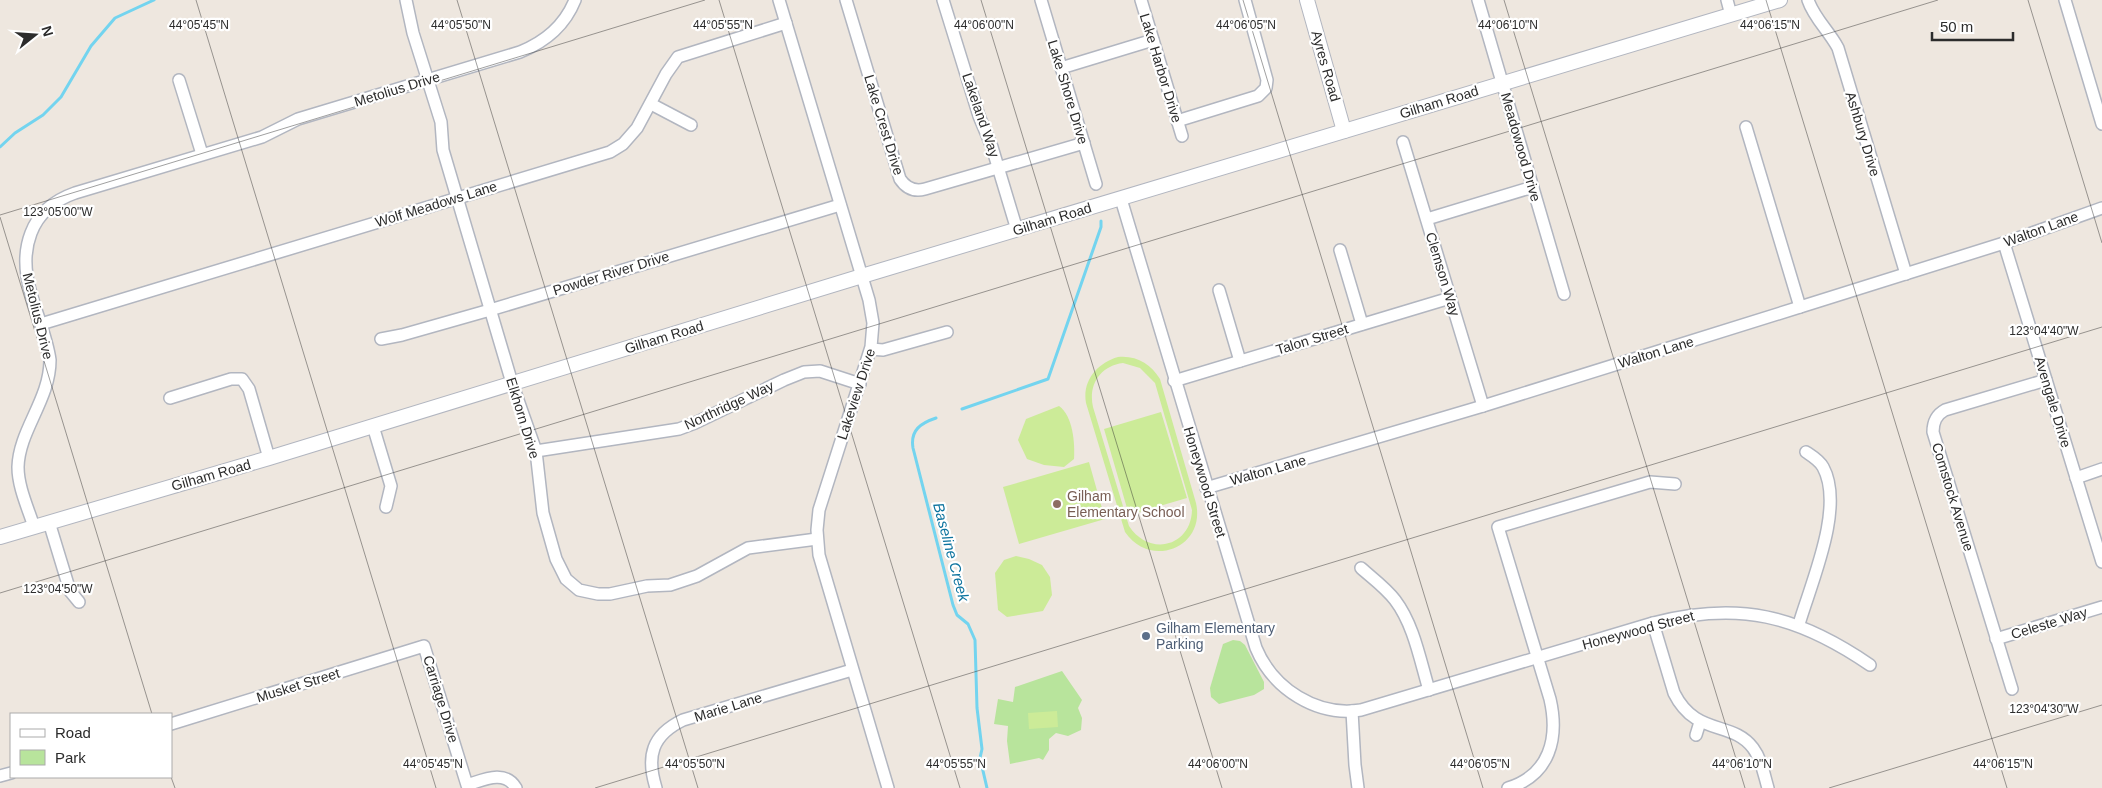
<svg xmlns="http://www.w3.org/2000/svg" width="2102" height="788" font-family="Helvetica,sans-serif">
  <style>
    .green { fill: #b8e49c }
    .pitch { fill: #cceb98; fill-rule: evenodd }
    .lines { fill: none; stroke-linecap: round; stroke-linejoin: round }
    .stream { stroke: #73d4ef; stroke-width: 3 }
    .minor-casing { stroke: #b2b6c0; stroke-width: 14 }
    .tertiary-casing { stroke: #b2b6c0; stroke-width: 16 }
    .minor { stroke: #fff; stroke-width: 11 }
    .tertiary { stroke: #fff; stroke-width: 14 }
    .ticks { fill: none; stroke: #2c2c2c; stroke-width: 1; stroke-opacity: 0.45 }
    .education-dot { fill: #8d6e63; stroke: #fff; stroke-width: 2 }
    .service-dot { fill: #5c6f8a; stroke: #fff; stroke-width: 2 }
    .labels { text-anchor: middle; stroke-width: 4.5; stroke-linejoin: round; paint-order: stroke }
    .street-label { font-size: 14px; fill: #2c2c2c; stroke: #fff }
    .education-label { font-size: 14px; fill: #785e54; stroke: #fff; text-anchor: start }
    .service-label { font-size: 14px; fill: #4e5e75; stroke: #fff; text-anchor: start }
    .water-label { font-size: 15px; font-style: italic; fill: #0e749f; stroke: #fff }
    .ticks-label { font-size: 12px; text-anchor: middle; fill: #2c2c2c; stroke: #fff; stroke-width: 4.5; stroke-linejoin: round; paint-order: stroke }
  </style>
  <rect width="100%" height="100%" fill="#eee7df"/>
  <g class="green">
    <path d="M1233 640 1240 641 1245 645 1264 682V689L1254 695 1219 704 1211 697 1210 688 1223 644Z"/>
    <path d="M1062 671 1082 700 1078 708 1082 718 1081 730 1068 736 1056 733 1049 739V750L1043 760 1039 758 1010 764 1007 741 1008 726 994 724 998 699 1013 702 1015 687Z"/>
  </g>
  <g class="pitch">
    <path d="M1118 357C1136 355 1151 364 1160 379L1196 503C1206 548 1150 569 1125 532L1086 403C1082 381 1097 363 1118 357ZM1123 363 1140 368 1155 383 1192 510C1191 547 1149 557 1129 526L1093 407C1088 385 1100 366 1123 363Z"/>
    <path d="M1059 406C1073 416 1075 443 1074 459L1064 467 1044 465 1027 459 1018 440 1026 419Z"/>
    <path d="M1161 412 1187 498 1129 515 1104 429Z"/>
    <path d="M1089 462 1105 519 1019 544 1003 487Z"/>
    <path d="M1016 556 1029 559 1042 565 1050 577 1052 595 1043 611 1007 617 998 610 995 573 1004 560Z"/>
    <path d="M1057 711 1058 727 1029 729 1028 713Z"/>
  </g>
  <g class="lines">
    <g class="stream">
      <path d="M0 147 15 133 43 115 61 97 91 46 115 18 154 0"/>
      <path d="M962 409 1048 379 1101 227V221"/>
      <path d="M936 418C921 423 910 430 913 448L953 605 957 615 968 624 975 640 977 708 982 749 980 758 987 788"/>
    </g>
    <defs>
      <g id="minor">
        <path d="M406 0 413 33 441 122 443 150 512 383 536 451 543 513 556 559 566 579 579 590 598 594H610L647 586 670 585 697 576 748 548 817 539"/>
        <path d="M779 0 869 300 873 323 871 347 819 510 817 530 819 555 888 788"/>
        <path d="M846 0 900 179C906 188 914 192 925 189L1084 143"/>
        <path d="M943 0 979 116 992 147 1017 230"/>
        <path d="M1041 0 1096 184"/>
        <path d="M1141 0 1182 136"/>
        <path d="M1478 0 1564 294"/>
        <path d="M1727 0 1731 15"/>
        <path d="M1808 0C1814 18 1829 31 1838 48L1906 274"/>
        <path d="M2065 0 2102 124"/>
        <path d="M1061 68 1153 40"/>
        <path d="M179 80 202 154"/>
        <path d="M651 104 691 125"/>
        <path d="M1177 121 1258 96 1266 88 1267 80 1245 0"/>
        <path d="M1746 127 1800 307"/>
        <path d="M1403 142 1483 406"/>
        <path d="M1121 199 1256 648C1273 689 1317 717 1361 710L1653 623C1739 601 1797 615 1870 665"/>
        <path d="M1427 219 1533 187"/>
        <path d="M2004 243 2102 562"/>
        <path d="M1340 250 1362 324"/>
        <path d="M1219 290 1240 361"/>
        <path d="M41 324 610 152 623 144 637 128 666 74 678 57 786 23"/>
        <path d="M381 339 402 335 490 310 840 205"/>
        <path d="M871 349 883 350 947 332"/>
        <path d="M1174 381 1450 298"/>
        <path d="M170 398 231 379H242L249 389 269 458"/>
        <path d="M373 426 391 486 386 507"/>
        <path d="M536 451 679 429 695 423 784 380 804 372 820 371 860 384"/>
        <path d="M2076 478 2102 469"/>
        <path d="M1206 488 1483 406 1800 307 2004 243 2102 208"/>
        <path d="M49 522 70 591 79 602"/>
        <path d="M34 527C28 508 18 487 18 467 19 430 50 400 50 360 44 317 14 277 31 233 39 212 55 200 75 193L262 137 298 119 520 52C545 42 565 25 575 0"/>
        <path d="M1361 568C1372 578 1385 587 1395 600 1414 625 1420 660 1429 690"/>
        <path d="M1653 623 1674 693C1696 737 1732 720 1753 748 1762 760 1764 775 1768 788"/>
        <path d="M1799 624C1811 583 1845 507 1823 467 1819 460 1812 456 1806 452"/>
        <path d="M1996 639 2102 607"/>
        <path d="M2012 689 1933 432C1933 422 1936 415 1945 410L2046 380"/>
        <path d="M1352 711 1355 765 1358 788"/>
        <path d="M171 724 424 646 467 785C483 780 505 769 516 788"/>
        <path d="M1696 735 1700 722"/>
        <path d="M0 776 11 773"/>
        <path d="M656 788C646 756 652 735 683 720L852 670"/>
        <path d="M1508 788C1550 775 1559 738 1550 699L1498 527 1650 482 1675 484"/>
      </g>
      <g id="tertiary">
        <path d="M1307 0 1344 131"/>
        <path d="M0 537 269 458 862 276 1780 0"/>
      </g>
    </defs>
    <use href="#minor" class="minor-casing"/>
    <use href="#tertiary" class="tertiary-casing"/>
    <use href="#minor" class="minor"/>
    <use href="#tertiary" class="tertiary"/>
  </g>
  <path class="ticks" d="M196 0 436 788M457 0 698 788M719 0 960 788M981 0 1222 788M1243 0 1483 788M1504 0 1745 788M1766 0 2007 788M2028 0 2102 243M0 215 705 0M0 217 152 714M0 593 1938 0M171 777 175 788M595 788 2102 327M1829 788 2102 705"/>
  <circle class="education-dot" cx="1057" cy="504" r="5"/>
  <circle class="service-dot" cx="1146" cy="636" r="5"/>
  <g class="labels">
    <g class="street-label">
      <text transform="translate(1326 66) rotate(74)" y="5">Ayres Road</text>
      <text transform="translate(1161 68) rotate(73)" y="5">Lake Harbor Drive</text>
      <text transform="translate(397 89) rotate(-17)" y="5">Metolius Drive</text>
      <text transform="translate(1068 92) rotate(73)" y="5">Lake Shore Drive</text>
      <text transform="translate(1439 102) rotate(-17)" y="5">Gilham Road</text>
      <text transform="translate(981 115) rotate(71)" y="5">Lakeland Way</text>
      <text transform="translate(884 125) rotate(73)" y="5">Lake Crest Drive</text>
      <text transform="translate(1863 134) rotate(73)" y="5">Ashbury Drive</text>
      <text transform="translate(1521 147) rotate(74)" y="5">Meadowood Drive</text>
      <text transform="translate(436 204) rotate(-17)" y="5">Wolf Meadows Lane</text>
      <text transform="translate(1052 219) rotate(-17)" y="5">Gilham Road</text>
      <text transform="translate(2041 229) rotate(-20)" y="5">Walton Lane</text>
      <text transform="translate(611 273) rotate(-17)" y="5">Powder River Drive</text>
      <text transform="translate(1443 274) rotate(73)" y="5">Clemson Way</text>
      <text transform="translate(38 316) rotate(76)" y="5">Metolius Drive</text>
      <text transform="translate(664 337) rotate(-17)" y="5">Gilham Road</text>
      <text transform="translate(1312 339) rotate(-17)" y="5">Talon Street</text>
      <text transform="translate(1656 352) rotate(-17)" y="5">Walton Lane</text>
      <text transform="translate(856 394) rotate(-72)" y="5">Lakeview Drive</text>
      <text transform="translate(2053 402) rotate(73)" y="5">Avengale Drive</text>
      <text transform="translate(729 405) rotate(-25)" y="5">Northridge Way</text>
      <text transform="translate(523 418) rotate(73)" y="5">Elkhorn Drive</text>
      <text transform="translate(1268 470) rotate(-16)" y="5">Walton Lane</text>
      <text transform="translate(211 475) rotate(-16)" y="5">Gilham Road</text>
      <text transform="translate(1205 482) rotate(73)" y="5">Honeywood Street</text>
      <text transform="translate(1953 497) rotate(73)" y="5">Comstock Avenue</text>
      <text transform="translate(2049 623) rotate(-17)" y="5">Celeste Way</text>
      <text transform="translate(1638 630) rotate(-15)" y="5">Honeywood Street</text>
      <text transform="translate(298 685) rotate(-17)" y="5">Musket Street</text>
      <text transform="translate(441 699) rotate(73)" y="5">Carriage Drive</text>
      <text transform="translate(728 707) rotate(-17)" y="5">Marie Lane</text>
    </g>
    <g class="education-label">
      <text x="1067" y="501">Gilham<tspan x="1067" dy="16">Elementary School</tspan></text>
    </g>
    <g class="service-label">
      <text x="1156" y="633">Gilham Elementary<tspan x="1156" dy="16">Parking</tspan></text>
    </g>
    <g class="water-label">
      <text transform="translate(951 552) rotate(75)" y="5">Baseline Creek</text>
    </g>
  </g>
  <g class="ticks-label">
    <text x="199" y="29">44°05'45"N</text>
    <text x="461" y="29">44°05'50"N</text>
    <text x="723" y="29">44°05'55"N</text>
    <text x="984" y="29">44°06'00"N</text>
    <text x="1246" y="29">44°06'05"N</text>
    <text x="1508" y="29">44°06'10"N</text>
    <text x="1770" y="29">44°06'15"N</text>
    <text x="58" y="216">123°05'00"W</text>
    <text x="2044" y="335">123°04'40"W</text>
    <text x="58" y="593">123°04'50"W</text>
    <text x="2044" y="713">123°04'30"W</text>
    <text x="433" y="768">44°05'45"N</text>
    <text x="695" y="768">44°05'50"N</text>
    <text x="956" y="768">44°05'55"N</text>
    <text x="1218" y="768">44°06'00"N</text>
    <text x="1480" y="768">44°06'05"N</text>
    <text x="1742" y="768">44°06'10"N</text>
    <text x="2003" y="768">44°06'15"N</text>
  </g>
  <rect x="10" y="713" width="162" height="65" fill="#ffffff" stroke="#ababab"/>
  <rect x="20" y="729" width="25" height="8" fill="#ffffff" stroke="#ababab"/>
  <text x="55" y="738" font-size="15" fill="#2c2c2c">Road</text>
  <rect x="20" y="750" width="25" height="15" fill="#b8e49c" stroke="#ababab"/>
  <text x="55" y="763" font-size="15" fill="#2c2c2c">Park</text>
  <g transform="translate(35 35) rotate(73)" stroke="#ffffff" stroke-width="4" paint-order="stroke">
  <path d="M0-4L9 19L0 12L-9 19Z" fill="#2c2c2c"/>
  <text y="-8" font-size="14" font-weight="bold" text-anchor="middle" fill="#2c2c2c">N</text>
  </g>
  <path d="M1932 32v8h81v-8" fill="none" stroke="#2c2c2c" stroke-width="2.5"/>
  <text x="1940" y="32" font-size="15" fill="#2c2c2c" stroke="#ffffff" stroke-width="4" paint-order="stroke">50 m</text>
</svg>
